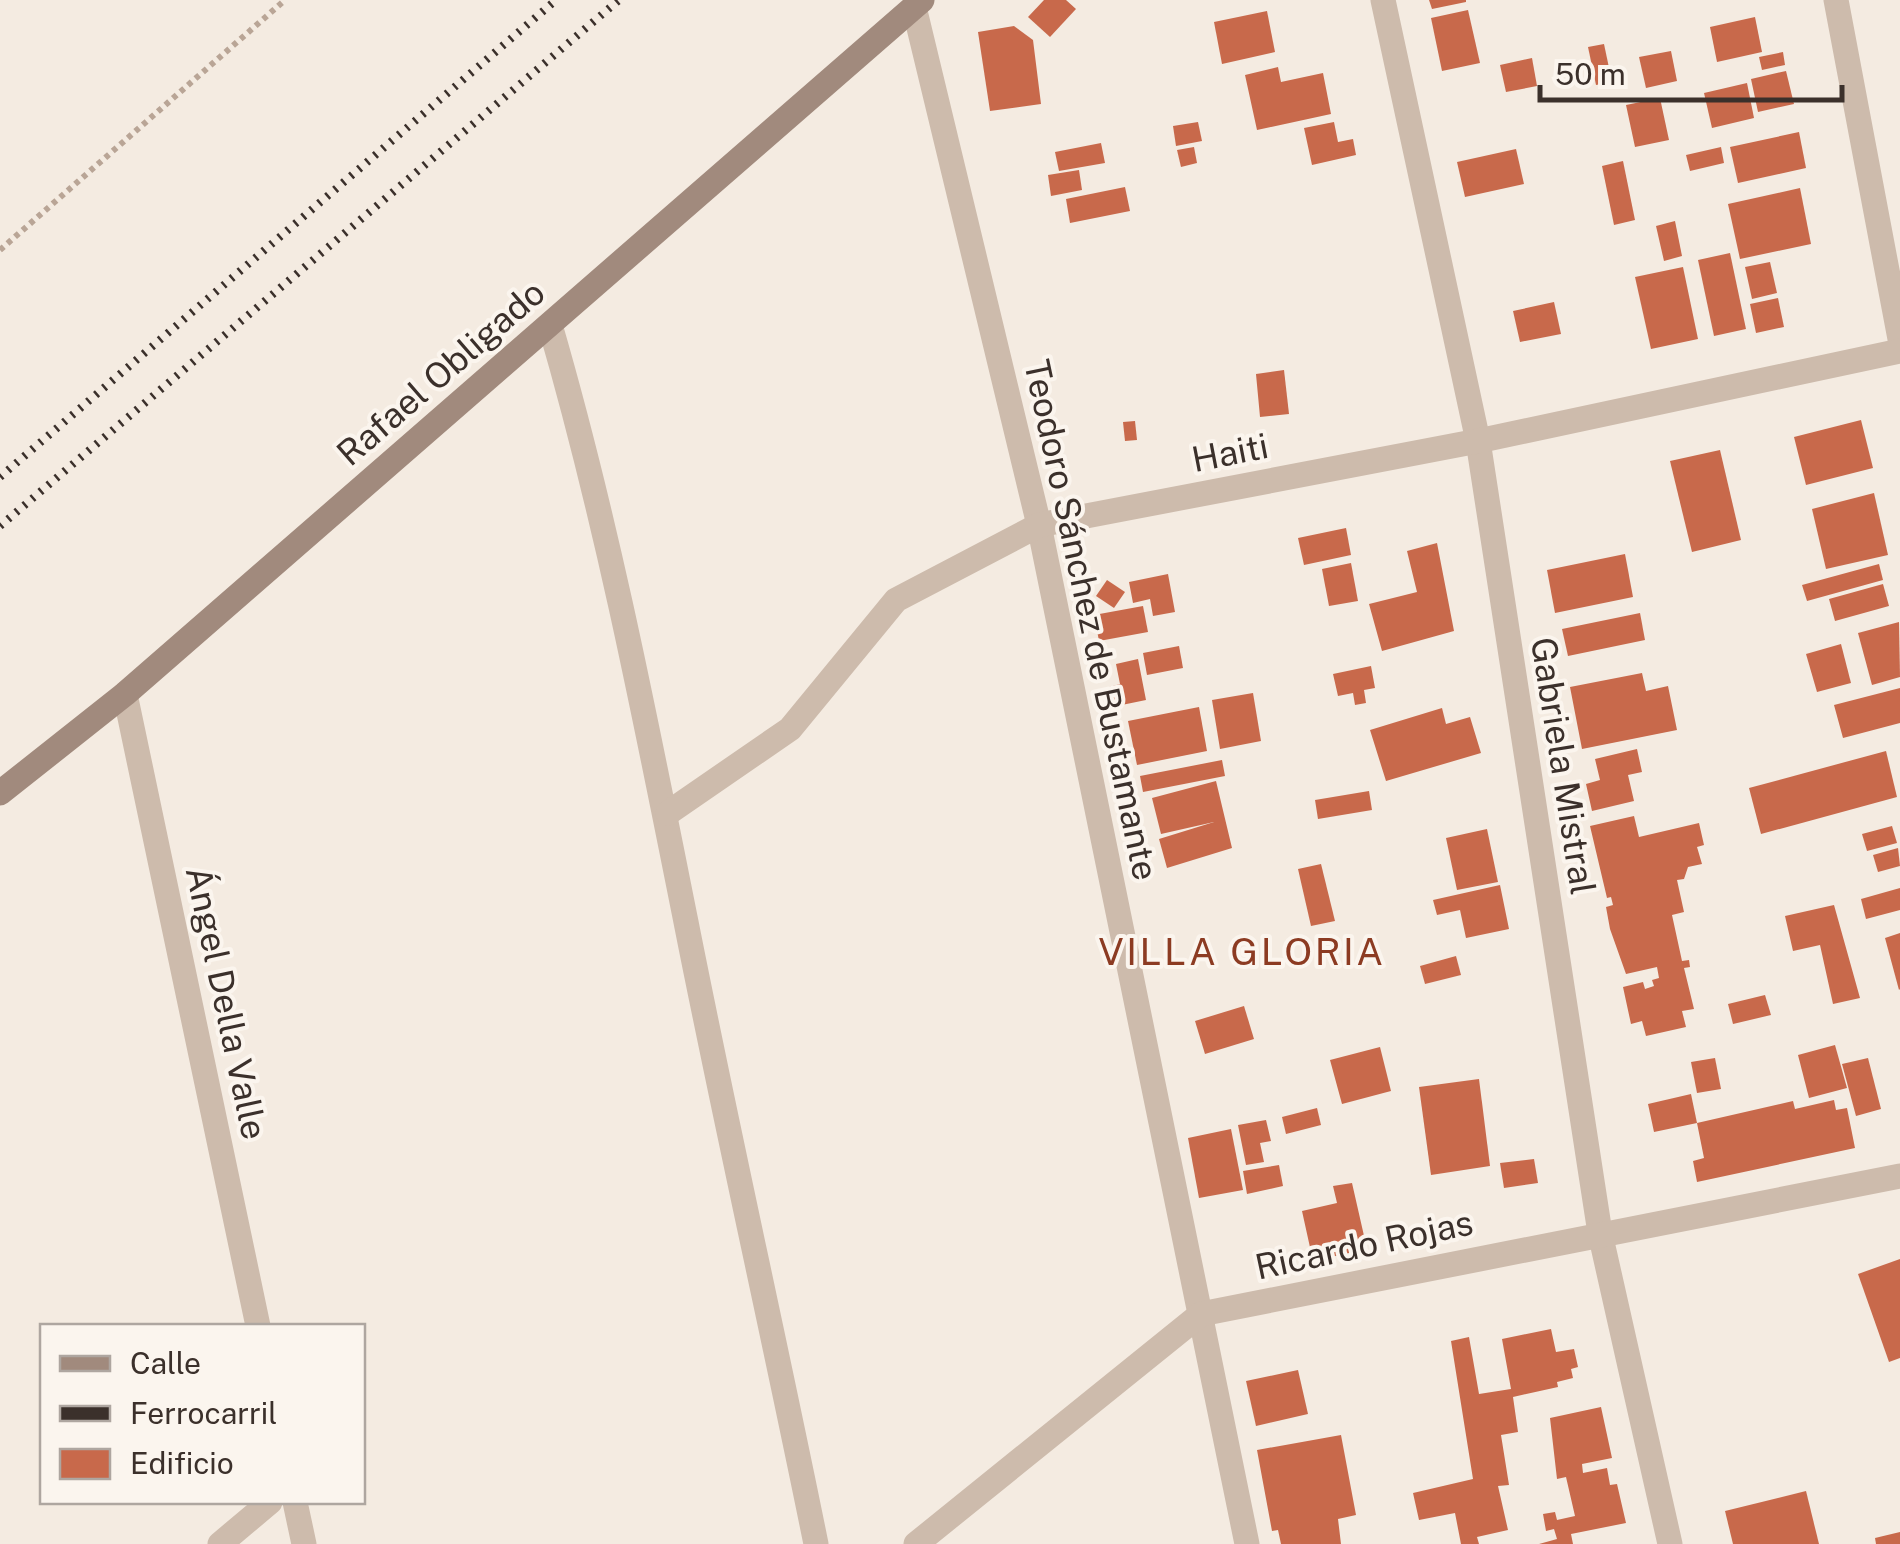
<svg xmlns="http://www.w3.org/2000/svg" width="1900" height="1544" font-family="'Public Sans',sans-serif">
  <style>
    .building { fill: #c8694b }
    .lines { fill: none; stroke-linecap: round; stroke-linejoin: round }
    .path { stroke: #b9a596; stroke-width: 6; stroke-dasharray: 5 5; stroke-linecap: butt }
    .street { stroke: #cdbbac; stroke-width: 25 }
    .secondary { stroke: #a18a7d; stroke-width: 25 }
    .rail { stroke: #3b302b; stroke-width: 8; stroke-dasharray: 2.5 8; stroke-linecap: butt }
    .labels { text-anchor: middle; stroke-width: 8; stroke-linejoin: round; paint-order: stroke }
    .street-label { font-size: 35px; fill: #3b302b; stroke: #fbf5ee }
    .neighbourhood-label { font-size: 38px; letter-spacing: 2.5px; fill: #8c3b22; stroke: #fbf5ee }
  </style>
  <rect width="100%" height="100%" fill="#f4ebe1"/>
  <g class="building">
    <path d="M1044 0H1066L1076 9 1050 37 1028 17Z"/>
    <path d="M1429 0H1466V2L1432 9Z"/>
    <path d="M1468 10 1480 63 1442 71 1431 18Z"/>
    <path d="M1267 11 1275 52 1222 64 1214 22Z"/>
    <path d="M1755 17 1762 52 1717 62 1710 27Z"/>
    <path d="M1014 26 1033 40 1041 104 990 111 978 32Z"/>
    <path d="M1604 44 1612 82 1596 85 1588 47Z"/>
    <path d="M1671 51 1677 81 1646 88 1639 57Z"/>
    <path d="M1783 52 1785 65 1762 70 1759 57Z"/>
    <path d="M1532 58 1537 86 1506 92 1500 65Z"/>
    <path d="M1278 67 1281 82 1323 73 1331 114 1257 130 1245 75Z"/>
    <path d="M1786 71 1794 104 1758 112 1751 79Z"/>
    <path d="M1747 83 1754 118 1712 128 1704 93Z"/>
    <path d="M1660 98 1669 140 1635 147 1626 105Z"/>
    <path d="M1198 122 1202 141 1176 146 1173 126Z"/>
    <path d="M1334 122 1338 142 1353 139 1356 155 1312 165 1304 128Z"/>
    <path d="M1799 132 1806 168 1738 183 1730 147Z"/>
    <path d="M1101 143 1105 163 1059 171 1055 152Z"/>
    <path d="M1194 147 1197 163 1181 167 1177 150Z"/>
    <path d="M1721 147 1724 163 1690 171 1686 155Z"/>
    <path d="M1516 149 1524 184 1465 197 1457 162Z"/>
    <path d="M1623 161 1635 220 1614 225 1602 166Z"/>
    <path d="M1079 170 1082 190 1051 196 1048 175Z"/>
    <path d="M1125 187 1130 211 1070 223 1066 199Z"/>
    <path d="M1800 188 1811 244 1740 259 1728 204Z"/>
    <path d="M1675 221 1682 256 1664 261 1656 226Z"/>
    <path d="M1730 253 1746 329 1714 336 1698 260Z"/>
    <path d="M1770 262 1777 293 1752 299 1745 267Z"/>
    <path d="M1683 267 1698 339 1651 349 1635 277Z"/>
    <path d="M1778 298 1784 327 1756 333 1750 304Z"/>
    <path d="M1554 302 1561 334 1520 342 1513 311Z"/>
    <path d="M1284 370 1289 414 1260 417 1256 374Z"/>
    <path d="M1861 420 1873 468 1806 485 1794 437Z"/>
    <path d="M1135 421 1137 440 1125 441 1123 422Z"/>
    <path d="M1720 450 1741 540 1692 552 1670 461Z"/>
    <path d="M1874 493 1888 555 1826 569 1812 509Z"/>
    <path d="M1346 528 1351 555 1304 565 1298 538Z"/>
    <path d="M1437 543 1454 631 1382 651 1369 604 1417 592 1407 551Z"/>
    <path d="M1625 554 1633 597 1555 613 1547 570Z"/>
    <path d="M1351 563 1358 601 1329 606 1322 569Z"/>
    <path d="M1879 564 1883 580 1807 601 1802 585Z"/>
    <path d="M1168 574 1175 612 1153 616 1150 599 1133 603 1129 582Z"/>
    <path d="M1107 580 1125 592 1114 608 1096 596Z"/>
    <path d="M1883 584 1889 606 1835 621 1829 599Z"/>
    <path d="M1143 606 1148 632 1099 641 1094 615Z"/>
    <path d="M1640 613 1645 640 1568 656 1562 629Z"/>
    <path d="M1899 622 1900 677 1872 685 1858 633Z"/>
    <path d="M1841 644 1851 683 1817 692 1806 654Z"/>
    <path d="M1179 646 1183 668 1147 675 1143 653Z"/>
    <path d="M1138 659 1146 700 1112 707 1109 687 1120 684 1116 664Z"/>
    <path d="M1371 666 1375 688 1364 690 1366 703 1355 705 1353 693 1338 696 1333 674Z"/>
    <path d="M1642 673 1646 691 1668 686 1677 730 1582 749 1570 687Z"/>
    <path d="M1900 688V723L1843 738 1834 705Z"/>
    <path d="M1253 693 1261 741 1220 749 1212 700Z"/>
    <path d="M1199 707 1207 751 1137 765 1128 721Z"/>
    <path d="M1442 708 1446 724 1470 717 1481 753 1386 781 1370 730Z"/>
    <path d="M1637 749 1642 772 1628 775 1634 801 1592 811 1586 784 1600 780 1595 759Z"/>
    <path d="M1886 751 1897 797 1761 834 1749 788Z"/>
    <path d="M1222 760 1225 776 1143 792 1140 776Z"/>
    <path d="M1216 781 1232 848 1167 868 1159 839 1214 822 1161 834 1152 798Z"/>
    <path d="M1369 791 1372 810 1318 819 1315 800Z"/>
    <path d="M1634 816 1639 837 1699 823 1704 845 1697 847 1702 864 1688 867 1684 879 1677 880 1684 912 1672 915 1682 961 1689 960 1690 967 1684 968 1694 1009 1682 1011 1686 1027 1646 1036 1642 1021 1631 1024 1623 987 1643 982 1645 989 1654 986 1652 980 1659 978 1657 967 1626 974 1610 929 1606 907 1613 905 1611 897 1607 898 1590 826Z"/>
    <path d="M1892 826 1897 843 1867 851 1862 834Z"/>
    <path d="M1487 829 1498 882 1457 890 1446 838Z"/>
    <path d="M1898 848 1900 866 1878 872 1873 855Z"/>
    <path d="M1321 864 1335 921 1311 926 1298 869Z"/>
    <path d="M1500 885 1509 929 1466 938 1460 910 1437 915 1433 900Z"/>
    <path d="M1900 888V910L1866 919 1861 899Z"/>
    <path d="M1834 905 1860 998 1833 1004 1820 945 1793 951 1785 916Z"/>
    <path d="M1900 933V989L1899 990 1885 938Z"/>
    <path d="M1456 956 1461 975 1425 984 1420 966Z"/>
    <path d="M1765 995 1771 1015 1733 1024 1728 1004Z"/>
    <path d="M1244 1006 1254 1039 1205 1054 1195 1021Z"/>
    <path d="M1835 1045 1847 1088 1809 1098 1798 1055Z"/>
    <path d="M1380 1047 1391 1091 1342 1104 1330 1060Z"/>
    <path d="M1715 1058 1721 1089 1697 1093 1691 1062Z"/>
    <path d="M1868 1058 1881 1109 1856 1116 1842 1064Z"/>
    <path d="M1479 1079 1490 1166 1431 1175 1419 1087Z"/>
    <path d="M1691 1094 1697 1123 1654 1132 1648 1104Z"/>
    <path d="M1834 1100 1836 1110 1847 1108 1855 1148 1697 1182 1693 1161 1704 1158 1697 1123 1793 1101 1795 1109Z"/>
    <path d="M1317 1108 1321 1125 1286 1134 1282 1117Z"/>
    <path d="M1266 1120 1271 1141 1260 1143 1264 1162 1246 1165 1238 1125Z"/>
    <path d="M1231 1129 1243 1190 1199 1198 1188 1138Z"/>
    <path d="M1534 1159 1538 1183 1504 1188 1500 1163Z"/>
    <path d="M1279 1165 1283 1186 1247 1194 1243 1171Z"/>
    <path d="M1352 1183 1367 1249 1313 1261 1302 1211 1337 1203 1333 1186Z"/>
    <path d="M1900 1259V1358L1889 1362 1858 1274Z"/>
    <path d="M1551 1329 1556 1352 1574 1349 1578 1367 1571 1369 1573 1378 1557 1382 1558 1387 1513 1397 1518 1432 1501 1435 1509 1485 1498 1486 1508 1530 1477 1537 1479 1544H1461L1455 1513 1419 1520 1413 1493 1473 1479 1451 1341 1469 1337 1479 1394 1511 1389 1502 1339Z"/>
    <path d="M1298 1370 1308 1414 1256 1426 1246 1381Z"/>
    <path d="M1601 1407 1612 1458 1582 1464 1583 1473 1607 1468 1610 1485 1617 1484 1626 1523 1571 1534 1573 1544H1539L1557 1539 1554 1529 1546 1531 1543 1514 1555 1512 1557 1520 1575 1516 1566 1477 1557 1479 1550 1418Z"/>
    <path d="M1341 1435 1356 1515 1338 1519 1341 1544H1281L1278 1530 1272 1531 1257 1450Z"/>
    <path d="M1806 1491 1819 1544H1733L1725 1511Z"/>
    <path d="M1900 1532V1544H1876L1875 1538Z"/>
  </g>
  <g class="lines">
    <path class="path" d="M0 250 285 0"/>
    <g class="street">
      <path d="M1383 0 1478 441 1600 1233 1670 1544"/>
      <path d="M1836 0 1900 339"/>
      <path d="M914 7 1039 525 1247 1544"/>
      <path d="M550 325C607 521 646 722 686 922 727 1130 774 1336 816 1544"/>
      <path d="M125 694 258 1326"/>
      <path d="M668 813 790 729 896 600 1039 525 1478 441 1900 351"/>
      <path d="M295 1502 304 1544"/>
      <path d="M220 1544 270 1502"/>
      <path d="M916 1544 1201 1314 1900 1176"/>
    </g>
    <path class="secondary" d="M0 793 125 694 922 0"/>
    <g class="rail">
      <path d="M0 477 556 0"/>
      <path d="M0 526 619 0"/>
    </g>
  </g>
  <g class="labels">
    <g class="street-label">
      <text transform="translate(441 373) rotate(-41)" y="12">Rafael Obligado</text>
      <text transform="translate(1230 453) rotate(-11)" y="12">Haiti</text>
      <text transform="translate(1091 620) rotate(78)" y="12">Teodoro Sánchez de Bustamante</text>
      <text transform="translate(1563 766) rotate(81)" y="12">Gabriela Mistral</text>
      <text transform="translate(226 1003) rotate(78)" y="12">Ángel Della Valle</text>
      <text transform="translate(1364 1245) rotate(-12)" y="12">Ricardo Rojas</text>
    </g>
    <g class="neighbourhood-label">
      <text x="1242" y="965">VILLA GLORIA</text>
    </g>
  </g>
  <rect x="40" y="1324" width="325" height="180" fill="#fbf5ee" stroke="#aea6a0" stroke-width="2.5"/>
  <rect x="60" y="1356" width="50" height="15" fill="#a18a7d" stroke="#aea6a0" stroke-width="2.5"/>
  <text x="130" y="1374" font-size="30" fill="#3b302b">Calle</text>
  <rect x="60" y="1406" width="50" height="15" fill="#3b302b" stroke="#aea6a0" stroke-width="2.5"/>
  <text x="130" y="1424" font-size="30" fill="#3b302b">Ferrocarril</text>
  <rect x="60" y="1449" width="50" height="30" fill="#c8694b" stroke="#aea6a0" stroke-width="2.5"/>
  <text x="130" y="1474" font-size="30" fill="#3b302b">Edificio</text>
  <path d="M1540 85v15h302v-15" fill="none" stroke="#3b302b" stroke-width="5"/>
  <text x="1555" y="85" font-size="30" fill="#3b302b" stroke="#fbf5ee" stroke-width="8" paint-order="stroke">50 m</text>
</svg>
